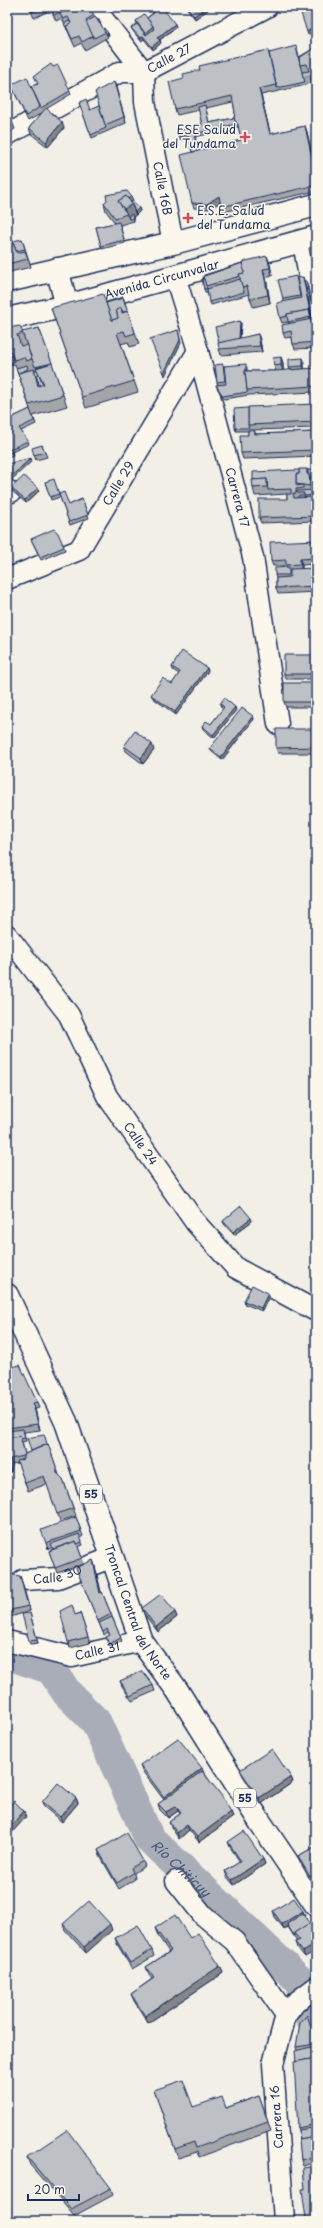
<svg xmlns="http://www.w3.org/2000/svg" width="323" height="2228" font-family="'Playpen Sans',sans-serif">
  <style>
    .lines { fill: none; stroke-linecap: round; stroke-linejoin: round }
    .river { stroke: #a9adb7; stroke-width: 31 }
    .minor-casing { stroke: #1b2f5e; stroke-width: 23 }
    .secondary-casing { stroke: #1b2f5e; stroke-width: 25 }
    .trunk-casing { stroke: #1b2f5e; stroke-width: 25 }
    .minor { stroke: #fbf7ec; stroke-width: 20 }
    .secondary { stroke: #fbf7ec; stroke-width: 22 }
    .trunk { stroke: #fbf7ec; stroke-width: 22 }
    .wall { fill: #a3a5a9; stroke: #1b2f5e; fill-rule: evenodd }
    .shaded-wall { fill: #848689; stroke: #1b2f5e }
    .building { fill: #bdc0c4; stroke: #1b2f5e }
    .poi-dot { fill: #d1495b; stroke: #fbf7ec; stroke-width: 1.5 }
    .labels { text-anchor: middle; stroke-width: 3; stroke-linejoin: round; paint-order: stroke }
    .shield { fill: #fbf7ec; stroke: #5e6b89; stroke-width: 1 }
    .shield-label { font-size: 11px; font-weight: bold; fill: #1b2f5e }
    .street-label { font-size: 12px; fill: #1b2f5e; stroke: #fbf7ec }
    .poi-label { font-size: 12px; fill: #1b2f5e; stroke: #fbf7ec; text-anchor: end }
    .water-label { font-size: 13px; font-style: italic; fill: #465579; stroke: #fbf7ec }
  </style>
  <rect width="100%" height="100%" fill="#f2efe6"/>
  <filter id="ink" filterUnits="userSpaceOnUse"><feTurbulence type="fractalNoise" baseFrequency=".025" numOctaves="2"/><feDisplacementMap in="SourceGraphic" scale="8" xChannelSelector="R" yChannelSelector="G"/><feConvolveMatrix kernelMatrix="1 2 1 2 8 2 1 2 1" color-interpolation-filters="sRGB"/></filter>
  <g filter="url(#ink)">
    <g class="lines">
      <path class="river" id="s1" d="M7 1654 51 1669 67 1693 96 1722 149 1838 299 1980 316 2031"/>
      <defs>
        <g id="minor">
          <path id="s2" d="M94 7 144 72 145 102 173 243"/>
          <path id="s3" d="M7 135 120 72H144L267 7"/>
          <path d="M303 241 316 320"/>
          <path id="s4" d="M175 276 198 351 253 557 278 724"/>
          <path d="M7 490 11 492"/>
          <path id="s5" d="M7 579 79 550 198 351"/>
          <path id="s6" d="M7 935 69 1015 107 1096 195 1222 236 1268 316 1311"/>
          <path id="s7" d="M23 1580 58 1578 113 1557"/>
          <path id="s8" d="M7 1641 72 1657 141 1641"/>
          <path d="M176 1881 203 1915 235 1942 286 2015"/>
          <path d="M284 2221 273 2064 286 2015 295 2003 316 1987"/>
        </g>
        <g id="secondary">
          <path d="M57 269 67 306"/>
          <path d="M7 281 173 243 316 205"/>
          <path id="s9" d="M7 319 67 306 316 237"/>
        </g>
        <g id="trunk">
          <path id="s10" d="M7 1295 66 1422 141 1641 177 1690 260 1822 316 1905"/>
        </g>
      </defs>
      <use href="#minor" class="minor-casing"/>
      <use href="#secondary" class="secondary-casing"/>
      <use href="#trunk" class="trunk-casing"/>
      <use href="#minor" class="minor"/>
      <use href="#secondary" class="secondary"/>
      <use href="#trunk" class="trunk"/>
    </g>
    <g class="wall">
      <path d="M29 7H69L70 9 94 15 102 27 108 33 109 36 108 37 85 50 81 43 75 47 62 18 56 21 51 10 34 18Z"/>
      <path d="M186 7H212L195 19Z"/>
      <path d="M152 10 175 24 176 27 160 40 161 43 153 50 144 39 141 41 133 31 131 28 137 24 136 21 147 18 153 13Z"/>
      <path d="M316 47V93H315L312 83 306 84V85L261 95 270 134 305 126 307 132 316 172V191L223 212 220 202 209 209 194 208 192 203V152L189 138 180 140 179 137 202 125 199 110 177 115 175 109 184 78 200 70 269 53 297 49 299 57ZM233 102 235 112 234 118 209 123 206 108ZM236 125 239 129 241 140 199 151 195 137 237 127Z"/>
      <path d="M53 67 70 91 71 94 46 109 64 128 48 147 31 134 29 128 42 113 28 121 11 85 31 86 37 84Z"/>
      <path d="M114 82 126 123 92 138 79 103 90 110 99 106Z"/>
      <path d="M7 109 15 129 7 134Z"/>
      <path d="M131 196 133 201 139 208 140 211 133 217 134 221 120 225 125 243 102 249 96 227 115 223 106 211 104 203Z"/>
      <path d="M22 239 31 267 10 272 7 264 13 243Z"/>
      <path d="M267 256 269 261 272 275 266 277 270 303 253 307 249 294 211 305 207 292H205L204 289 202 279Z"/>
      <path d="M297 278 304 281 307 283 311 301H309L315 329H316V348L295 349 293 344 292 337 285 338 283 333 289 324V322L282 323 280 318 283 302V299Z"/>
      <path d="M123 297 139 344 130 347 128 342 121 344 138 392 86 408 51 308 106 304Z"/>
      <path d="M240 321 241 324 240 339 258 334 260 340 262 352 221 355 219 349Z"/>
      <path d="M7 328 23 333 39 328 67 406 33 416 36 424 21 431 28 441 29 444 12 452 13 455 7 457V420L30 409 15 364 7 367ZM36 370H37L43 385 39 386 34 371Z"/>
      <path d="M281 357 283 363V371L316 368V392L249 395 224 399 217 388 216 385H218L217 382 224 366 247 367V371H276L274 366Z"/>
      <path d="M304 361V369L290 370 289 367Z"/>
      <path d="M316 404V428L254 430 256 434 316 432V456L243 459 241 453 248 435V431H236L235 428Z"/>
      <path d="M42 445 47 457 36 460 34 455Z"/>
      <path d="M316 470V521L261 523 259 518 287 499V494L255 496 253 488ZM298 496H304V498H298Z"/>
      <path d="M45 482 59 494 69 505 82 499 89 518 70 525 60 497 51 500Z"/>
      <path d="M11 488 39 491 26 503 12 491Z"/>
      <path d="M31 539 64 547 65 550 41 560Z"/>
      <path d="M316 540V564L302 565V569L316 568V592L278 594 276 588V578L275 575 287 567 286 566H273L271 561Z"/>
      <path d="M316 655V679H286L284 674Z"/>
      <path d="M172 667 207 668 208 671 176 715 153 698 151 695 172 684 179 674 173 670Z"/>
      <path d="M316 683V707H286L284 702Z"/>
      <path d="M220 704 236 710 214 738 203 729 202 726 211 724 223 709 221 707Z"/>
      <path d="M253 716 254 719 222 760 211 751 210 748Z"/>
      <path d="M316 729V753H278L276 748Z"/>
      <path d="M124 746 154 750 143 764 126 751Z"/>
      <path d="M223 1221H252L234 1235 224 1224Z"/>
      <path d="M269 1296 262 1311 245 1304 244 1301Z"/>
      <path d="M7 1368 37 1402 39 1408 35 1409 40 1430 24 1432 26 1441 22 1442 25 1454 48 1444 59 1475 63 1479 76 1516 60 1521 47 1484 28 1491 18 1463 12 1464 11 1472 7 1473Z"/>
      <path d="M76 1517 83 1536 80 1538 83 1545 78 1547 84 1564 57 1573 49 1551 53 1549V1547L48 1549 46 1543Z"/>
      <path d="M93 1560 95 1566 101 1592H102L122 1641 110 1647 106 1637 110 1635 108 1632 104 1635 78 1573Z"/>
      <path d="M7 1578 22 1582 30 1611 7 1618Z"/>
      <path d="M142 1608 175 1612 177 1617 158 1632 144 1614Z"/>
      <path d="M30 1613 38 1643 30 1644 29 1641Z"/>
      <path d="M80 1613 90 1643 70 1648 68 1642 76 1615Z"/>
      <path d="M120 1681 153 1685 155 1691 132 1701 122 1686Z"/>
      <path d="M140 1765 205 1774 231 1812 233 1817 199 1842 189 1830 179 1839 171 1827 169 1822 180 1814 178 1811 168 1818 160 1810 158 1804 164 1800 143 1772Z"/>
      <path d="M240 1770 291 1777 293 1782 261 1804 243 1776Z"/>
      <path d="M76 1798 78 1803 62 1822 44 1807 42 1802Z"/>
      <path d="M228 1842 263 1859 265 1864 234 1885 227 1877 225 1871 240 1862 230 1847Z"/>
      <path d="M316 1846V1881L312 1883 300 1862 298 1856Z"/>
      <path d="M98 1850 143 1861 145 1866 134 1873 135 1879 119 1889 100 1856Z"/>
      <path d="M273 1911H303L304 1915 305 1957 297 1948 295 1942 297 1941 288 1927 284 1929 275 1917Z"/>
      <path d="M63 1924 112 1930 86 1953 65 1930Z"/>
      <path d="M155 1928 190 1938 220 1966 223 1973 148 2023 134 2001 131 1994 152 1979 149 1975 146 1967 169 1952 158 1936Z"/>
      <path d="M115 1938 152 1950 154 1956 132 1969 117 1944Z"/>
      <path d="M316 2041V2050H312L315 2058H316V2162L303 2166 301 2160 299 2130 298 2128 296 2062 297 2050 296 2047Z"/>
      <path d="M154 2090 193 2107 226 2108 259 2096 271 2131 199 2157 197 2152 178 2158Z"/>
      <path d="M27 2157 111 2188 113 2195 74 2216 30 2165Z"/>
      <path d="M316 2166V2221H307L306 2219 305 2189Z"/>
    </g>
    <g class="shaded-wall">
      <path d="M207 7H212L195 19 194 16Z"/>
      <path d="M175 24 176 27 158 41 157 38Z"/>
      <path d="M316 25V29L308 35 307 32Z"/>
      <path d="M153 26 155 32 147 38 145 33Z"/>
      <path d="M108 33 109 36 108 37 107 35Z"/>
      <path d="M143 36 144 39 141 41 140 38Z"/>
      <path d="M160 40 161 43 153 50 152 47Z"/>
      <path d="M114 82 116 87 126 123 124 117Z"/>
      <path d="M259 89 261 95 272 140 270 134Z"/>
      <path d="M62 122 64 128 48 147 46 142Z"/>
      <path d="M305 126 307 132 316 172V176Z"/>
      <path d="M131 196 134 204 132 205 136 215 133 217 134 221 133 217 129 219 124 209 120 204Z"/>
      <path d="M219 196 221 202 209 209 207 204Z"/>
      <path d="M139 208 140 211 136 215 135 212Z"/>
      <path d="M267 256 270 264 272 275 270 268Z"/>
      <path d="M263 269 266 277 270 303 268 295Z"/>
      <path d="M303 277 305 283 316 336V341Z"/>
      <path d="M240 321 241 324 239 345 238 342Z"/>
      <path d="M178 330 181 343 165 376 164 373Z"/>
      <path d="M258 334 260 340 262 352 260 346Z"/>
      <path d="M281 357 283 363V371L281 365Z"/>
      <path d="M303 358 304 361V369L303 366Z"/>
      <path d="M34 369 38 379 42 397 38 386Z"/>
      <path d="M31 458 32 461 7 484V480Z"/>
      <path d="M307 469 312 482V488H311L313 493 310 486 307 474Z"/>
      <path d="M38 488 39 491 26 503 25 500Z"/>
      <path d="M300 559 302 565V570L300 564Z"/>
      <path d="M207 668 208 671 176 715 175 712Z"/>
      <path d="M235 707 236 710 214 738 213 735Z"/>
      <path d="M253 716 254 719 222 760 221 757Z"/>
      <path d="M152 744 154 750 143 764 141 758Z"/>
      <path d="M251 1218 252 1221 234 1235 233 1232Z"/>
      <path d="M268 1293 269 1296 262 1311 261 1308Z"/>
      <path d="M33 1403 35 1409 40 1430 38 1424Z"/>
      <path d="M10 1459 12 1464 11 1472 9 1466Z"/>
      <path d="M93 1560 95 1566 102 1598 100 1593Z"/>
      <path d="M20 1576 22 1582 30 1611 28 1606Z"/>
      <path d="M175 1612 177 1617 158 1632 156 1627Z"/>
      <path d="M202 1768 205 1776 167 1804 164 1797Z"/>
      <path d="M291 1777 293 1782 261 1804 259 1798Z"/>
      <path d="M76 1798 78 1803 62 1822 60 1817Z"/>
      <path d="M176 1806 178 1811 168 1818 166 1812Z"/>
      <path d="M24 1811 26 1817 7 1838V1830Z"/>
      <path d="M231 1812 233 1817 199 1842 197 1837Z"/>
      <path d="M187 1825 189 1830 179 1839 177 1833Z"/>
      <path d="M263 1859 265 1864 234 1885 232 1880Z"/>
      <path d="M303 1911 305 1916 287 1924 288 1927 284 1929 282 1924Z"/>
      <path d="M110 1924 112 1930 86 1953 84 1947Z"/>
      <path d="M316 1944V1951L305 1957 303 1952Z"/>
      <path d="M220 1966 223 1973 148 2023 145 2016Z"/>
    </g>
    <g class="building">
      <path d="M29 7H43L32 12Z"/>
      <path d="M50 7H69V8L54 15Z"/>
      <path d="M72 7H89L94 15 86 20 93 36 82 42 79 36 72 39 66 26 71 23 68 17 63 19 60 14Z"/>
      <path d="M155 7H162L175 24 157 38 160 40 152 47 143 36 140 38 131 28 137 24 146 35 154 29 153 27V26L147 18 154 13 152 10Z"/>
      <path d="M187 7H207L194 16Z"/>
      <path d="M299 7H314L316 13V25L307 32Z"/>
      <path d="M144 14 153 26 145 33 136 21Z"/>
      <path d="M95 17 106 32 94 38 86 22Z"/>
      <path d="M98 18 101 24H100L97 19Z"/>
      <path d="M69 21 71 24 66 26 68 31 64 24Z"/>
      <path d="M104 28 108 33 107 35 103 29Z"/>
      <path d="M296 46 300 65 305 82 277 88 269 53Z"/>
      <path d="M316 47V84L313 85 310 75 303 77 302 72 309 71 307 64 300 65 299 58Z"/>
      <path d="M268 50 276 85 259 89 270 134 305 126 316 176V185L221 207 219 196 207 204 192 203 181 155 241 140 238 125 234 119 235 112 232 96 175 109 169 82 184 78 183 74 200 70 199 66Z"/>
      <path d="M51 64 53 67 58 65 70 91 41 108 31 86 38 84 34 76Z"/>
      <path d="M27 77 40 107 26 116 11 85Z"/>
      <path d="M114 82 124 117 105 125 95 92Z"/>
      <path d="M86 99 90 110 99 106 106 128 91 135 79 103Z"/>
      <path d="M205 105 209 123 234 118 236 124 194 134 198 151 192 152 188 135 179 137 177 131 202 125 198 107Z"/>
      <path d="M46 108 62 122 46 142 29 128Z"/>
      <path d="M7 109 12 120 7 122Z"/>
      <path d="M127 191 131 196 128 199 126 196 118 201 120 204 127 214 115 218 104 203 107 200 106 195Z"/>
      <path d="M126 196 132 204 124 209 118 201Z"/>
      <path d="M133 201 139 208 135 212 131 202Z"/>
      <path d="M132 214 133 218 129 219 128 216Z"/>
      <path d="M119 222 124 240 101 246 96 227Z"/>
      <path d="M22 239 25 249 16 251 13 241Z"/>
      <path d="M13 243 17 253 25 251 28 259 7 264V244Z"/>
      <path d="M316 247V278L315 279 309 248Z"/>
      <path d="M267 256 270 268 263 269 268 295 250 299 247 286 242 287 239 274 244 273 242 262Z"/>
      <path d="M242 263 244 273 239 274 240 276 206 286 203 276Z"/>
      <path d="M242 263 204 276V275Z"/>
      <path d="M296 276 300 296 283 299 278 280Z"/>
      <path d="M303 277 310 312 309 310 287 314V316L280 318 277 303 301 298 297 278Z"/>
      <path d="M202 279H204L207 289H204Z"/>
      <path d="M240 279 244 292 209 302 207 289Z"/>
      <path d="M304 281H306L308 288H306Z"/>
      <path d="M306 290H308L310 298H308Z"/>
      <path d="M103 294 112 320 118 318 116 310 121 308 122 313 128 311 135 333 126 336 124 331 117 333 134 381 82 397 51 308Z"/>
      <path d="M123 297 124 300 123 298 106 303 107 305 106 302Z"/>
      <path d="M123 298 128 312V311L123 312 121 308 116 310 118 318 112 320 106 303Z"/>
      <path d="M309 310 311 317 288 322 287 314Z"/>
      <path d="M312 319 316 342 293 344 291 331 283 333 282 325Z"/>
      <path d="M240 321 239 339 219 343 215 327Z"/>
      <path d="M20 326 23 333 17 335 21 346 27 345 32 359 26 361 24 357 14 360 7 341V328Z"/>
      <path d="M39 328 52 363 35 367 22 332Z"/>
      <path d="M316 329V337L314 330Z"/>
      <path d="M178 330 180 340 164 373 150 339Z"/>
      <path d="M258 334 260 346 219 349 218 343Z"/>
      <path d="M7 341 14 362 7 364Z"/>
      <path d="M281 357V365L274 366 273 358Z"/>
      <path d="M303 358V366L289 367V359Z"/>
      <path d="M52 363 63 395 29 405 18 373 34 369 38 386 44 384 36 368Z"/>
      <path d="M223 364 225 381 217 382 215 365Z"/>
      <path d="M246 364V371H245L247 390 248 392 223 396 216 385 226 384 224 366Z"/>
      <path d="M27 365 28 369 18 373 16 368Z"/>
      <path d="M316 368V386L247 390 245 371H274Z"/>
      <path d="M316 404V422L248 425V407Z"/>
      <path d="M248 408V425L249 428H235L234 409Z"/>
      <path d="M30 409 34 421 19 428 28 441 10 449 12 452 7 454V420Z"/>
      <path d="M248 430H254V434L316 432V450L241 453 240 435H248Z"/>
      <path d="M42 445 45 452 34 455 32 448Z"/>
      <path d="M31 458 7 480V464Z"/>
      <path d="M299 469H307V474H309L310 486 296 484V474H299Z"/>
      <path d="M299 470V474H296V484L297 486 303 485V488L296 489V493H293L294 498 316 497V516L259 518V499H287V494H291V489L268 490 267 481V479L253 480V472Z"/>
      <path d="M308 470H316V488H312V482L309 474H308Z"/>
      <path d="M24 476 38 488 25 500 11 488Z"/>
      <path d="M54 479 59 494 50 497 45 482Z"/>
      <path d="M267 479V487L253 488 252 480Z"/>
      <path d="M316 490V495L304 496V493H297V491Z"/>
      <path d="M64 492 69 505 82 499 88 515 69 522 59 494Z"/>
      <path d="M54 529 58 533 64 547 40 557 31 539Z"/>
      <path d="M316 540V558L300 559V564L286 565V560L271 561 270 542Z"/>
      <path d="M289 567V575H275V568Z"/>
      <path d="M316 568V586L276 588V578L290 577V569Z"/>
      <path d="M182 651 207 668 175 712 151 695 163 678 172 684 180 672 172 667Z"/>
      <rect x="284" y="655" width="32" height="19"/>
      <rect x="284" y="683" width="32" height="19"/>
      <path d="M224 698 235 707 213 735 202 726 206 721 211 724 224 707 220 704Z"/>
      <path d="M242 708 253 716 221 757 210 748Z"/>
      <path d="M276 729H316V747L276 748Z"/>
      <path d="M135 731 152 744 141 758 124 746Z"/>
      <path d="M241 1206 251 1218 233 1232 223 1221Z"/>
      <path d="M252 1285 268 1293 261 1308 244 1301Z"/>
      <path d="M20 1365 37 1402 33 1403 38 1424 7 1428V1368Z"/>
      <path d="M23 1429 25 1438 21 1439 20 1436 7 1438V1431Z"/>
      <path d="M44 1435 45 1437 47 1444 31 1451 27 1438Z"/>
      <path d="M20 1436 25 1454 24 1456 10 1459 9 1466 7 1467V1438Z"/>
      <path d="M48 1444 58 1472H56L63 1479 73 1508 57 1514 44 1476 25 1483 17 1461 23 1459 25 1454Z"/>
      <path d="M76 1517 81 1531 46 1543 41 1530Z"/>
      <path d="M79 1534 82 1542 77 1544 76 1541 53 1549 51 1544Z"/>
      <path d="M76 1541 82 1558 55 1568 49 1551Z"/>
      <path d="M93 1560 100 1593 102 1592 111 1614 98 1621 76 1568Z"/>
      <path d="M8 1574 20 1576 28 1606 7 1611V1578H9Z"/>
      <path d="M161 1594 175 1612 156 1627 142 1608Z"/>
      <path d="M72 1605 75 1615 80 1613 88 1637 68 1642 60 1611Z"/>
      <path d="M30 1613 37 1640 29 1641 22 1614Z"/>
      <path d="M112 1617 121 1638 109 1644 106 1637 110 1635 107 1629 103 1632 99 1623Z"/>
      <path d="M142 1671 153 1685 130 1696 120 1681Z"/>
      <path d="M178 1738 202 1768 164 1797 140 1765Z"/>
      <path d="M272 1749 291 1777 259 1798 240 1770Z"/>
      <path d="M202 1771 221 1795 231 1812 197 1837 187 1825 177 1833 169 1822 181 1813 176 1806 166 1812 158 1804Z"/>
      <path d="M58 1783 76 1798 60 1817 42 1802Z"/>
      <path d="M14 1801 24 1811 7 1830V1809Z"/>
      <path d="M244 1831 263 1859 232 1880 225 1871 241 1861 228 1842Z"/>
      <path d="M127 1833 143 1861 131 1868 133 1873 117 1883 98 1850Z"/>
      <path d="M316 1846V1874L310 1877 298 1856Z"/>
      <path d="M294 1898 303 1911 282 1924 273 1911Z"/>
      <path d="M89 1901 110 1924 84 1947 63 1924Z"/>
      <path d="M303 1913 310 1923 294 1933V1936L287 1924Z"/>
      <path d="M175 1915 190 1938 198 1933 220 1966 145 2016 131 1994 154 1978 146 1967 171 1951 155 1928Z"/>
      <path d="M311 1922 316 1930V1944L303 1952 295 1942 300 1940 294 1933Z"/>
      <path d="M138 1925 152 1950 130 1963 115 1938Z"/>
      <path d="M307 2015 316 2041V2044L296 2047 300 2023Z"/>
      <path d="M311 2047 315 2058 296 2062 295 2051Z"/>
      <path d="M316 2058V2124L298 2128 294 2062Z"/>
      <path d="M183 2080 193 2107 222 2097 226 2108 259 2096 268 2122 196 2148 194 2142 175 2149 154 2090Z"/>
      <path d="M316 2127V2137L300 2140 299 2130Z"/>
      <path d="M67 2130 111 2188 71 2209 27 2157Z"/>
      <path d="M316 2137V2156L301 2160 299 2140Z"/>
      <path d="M316 2166V2217L306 2219 302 2189H305L303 2168Z"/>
      <path d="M276 2217V2221H245Z"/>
    </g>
  </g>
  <g class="poi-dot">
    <path d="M243 131h4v4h4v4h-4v4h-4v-4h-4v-4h4z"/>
    <path d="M186 212h4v4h4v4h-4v4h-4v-4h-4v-4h4z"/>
  </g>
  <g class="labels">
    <g class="shield">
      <rect x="80" y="1485" width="22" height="18" rx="3"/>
      <rect x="234" y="1789" width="22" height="18" rx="3"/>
    </g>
    <g class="shield-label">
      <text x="91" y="1498">55</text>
      <text x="245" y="1802">55</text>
    </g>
    <g class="street-label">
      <text dy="4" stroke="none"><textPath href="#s3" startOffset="182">Calle 27</textPath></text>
      <text dy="4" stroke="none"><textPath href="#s2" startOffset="200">Calle 16B</textPath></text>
      <text dy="4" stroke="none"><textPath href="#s9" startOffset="160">Avenida Circunvalar</textPath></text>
      <text dy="4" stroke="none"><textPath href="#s5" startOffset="155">Calle 29</textPath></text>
      <text dy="4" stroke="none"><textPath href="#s4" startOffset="230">Carrera 17</textPath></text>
      <text dy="4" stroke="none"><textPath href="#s6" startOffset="249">Calle 24</textPath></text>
      <text dy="4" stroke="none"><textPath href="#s7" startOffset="35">Calle 30</textPath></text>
      <text dy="4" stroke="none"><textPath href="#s10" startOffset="344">Troncal Central del Norte</textPath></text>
      <text dy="4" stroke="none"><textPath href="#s8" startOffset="93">Calle 31</textPath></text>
      <text transform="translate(277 2117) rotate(-94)" y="4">Carrera 16</text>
    </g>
    <g class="poi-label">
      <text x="236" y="134">ESE Salud<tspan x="236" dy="14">del Tundama</tspan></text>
      <text x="197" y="215" text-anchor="start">E.S.E. Salud<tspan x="197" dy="14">del Tundama</tspan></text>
    </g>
    <g class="water-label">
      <text dy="5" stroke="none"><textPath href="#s1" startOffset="288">Río Chiticuy</textPath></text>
    </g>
  </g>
  <rect width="323" height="2228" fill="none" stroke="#fbf7ec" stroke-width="24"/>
  <rect x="12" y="12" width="299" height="2204" fill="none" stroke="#1b2f5e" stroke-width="1.5" filter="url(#ink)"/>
  <path d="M28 2194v6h51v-6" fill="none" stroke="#1b2f5e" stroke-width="2"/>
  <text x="34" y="2194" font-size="12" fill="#1b2f5e" stroke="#fbf7ec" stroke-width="3" paint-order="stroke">20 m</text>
</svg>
